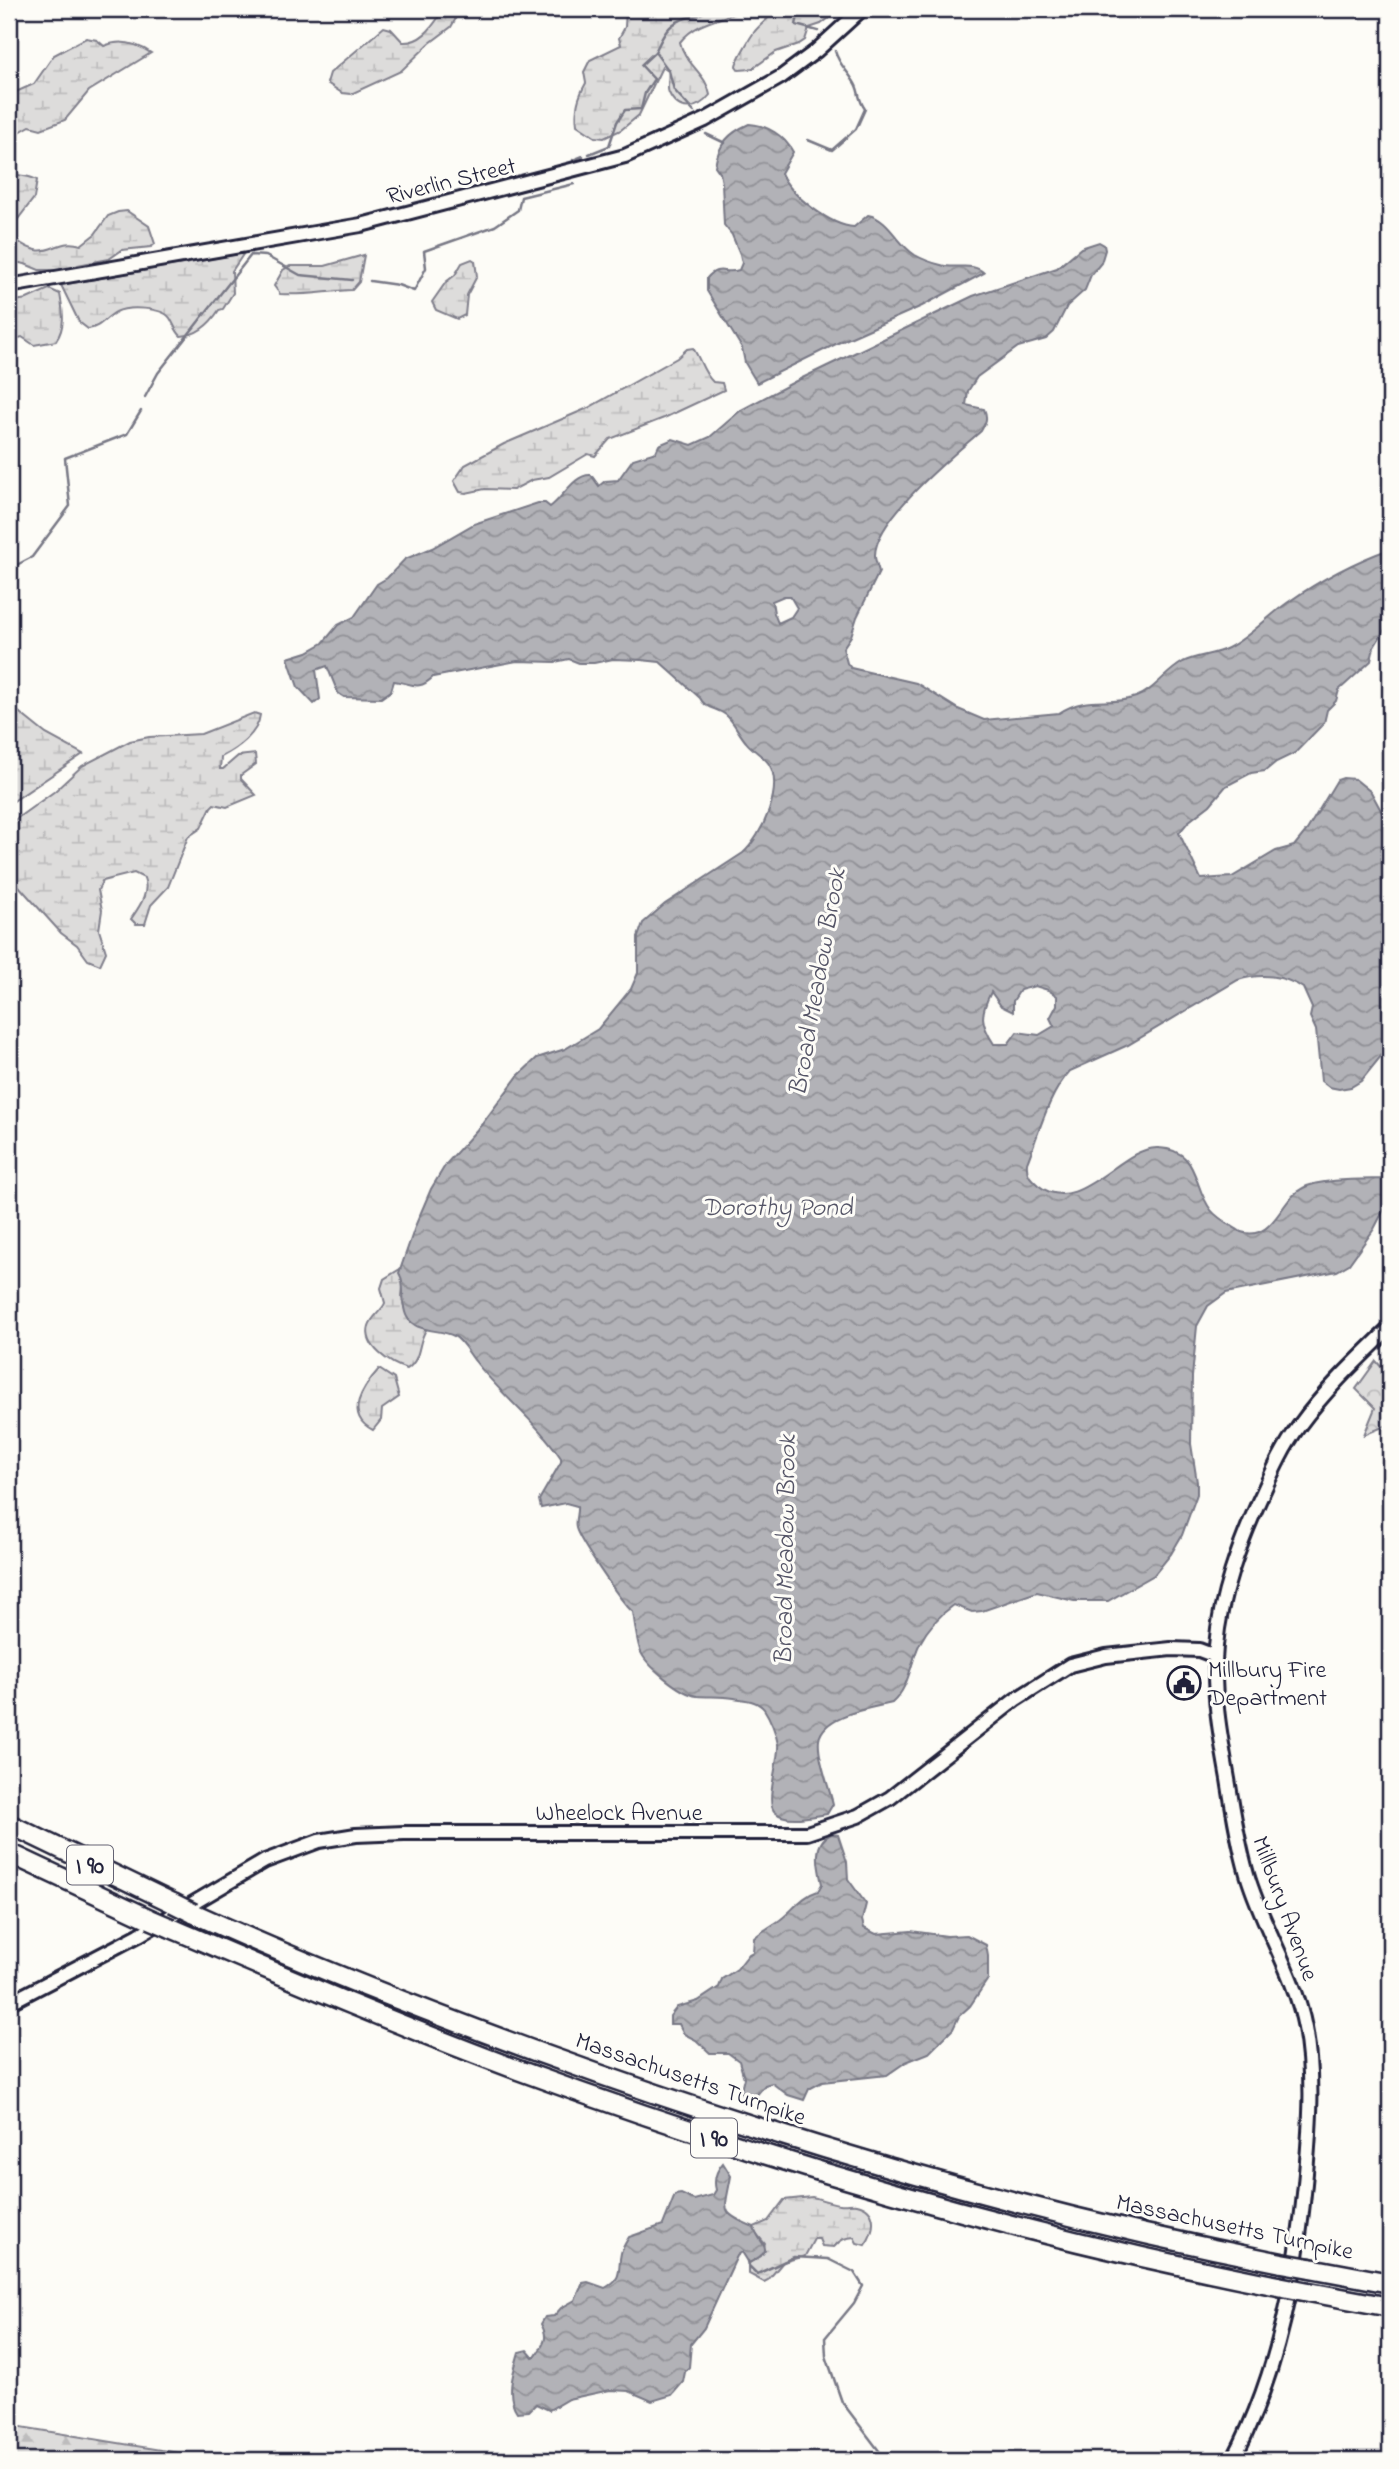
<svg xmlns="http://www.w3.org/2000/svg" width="1399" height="2469" font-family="'Indie Flower',sans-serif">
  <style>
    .forest { fill: url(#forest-firs); stroke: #807f8b; stroke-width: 2 }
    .wetland { fill: url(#wetland-marsh); stroke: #807f8b; stroke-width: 2 }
    .park { fill: url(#park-crowns); stroke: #807f8b; stroke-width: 2 }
    .water { fill: url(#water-waves); stroke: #787885; stroke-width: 2; fill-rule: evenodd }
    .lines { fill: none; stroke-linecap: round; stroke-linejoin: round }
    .stream { stroke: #787885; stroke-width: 2.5 }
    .secondary-casing { stroke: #22223b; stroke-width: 18 }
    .highway-casing { stroke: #22223b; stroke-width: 23 }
    .secondary { stroke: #fdfcf7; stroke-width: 12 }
    .highway { stroke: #fdfcf7; stroke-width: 18 }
    .highway-bridge-casing { stroke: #22223b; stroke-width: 23; stroke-linecap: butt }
    .highway-bridge { stroke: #fdfcf7; stroke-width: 18 }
    .labels { text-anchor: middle; stroke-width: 6; stroke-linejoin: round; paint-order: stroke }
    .shield { fill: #fdfcf7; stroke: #646373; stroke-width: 2 }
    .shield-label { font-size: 23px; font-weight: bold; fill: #22223b }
    .street-label { font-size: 24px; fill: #22223b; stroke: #fdfcf7 }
    .poi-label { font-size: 24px; fill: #22223b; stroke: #fdfcf7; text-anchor: start }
    .water-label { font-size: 26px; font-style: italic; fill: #545466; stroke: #fdfcf7 }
  </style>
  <defs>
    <pattern id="forest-firs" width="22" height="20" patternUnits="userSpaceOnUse" patternTransform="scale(1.75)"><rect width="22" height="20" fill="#dddcdb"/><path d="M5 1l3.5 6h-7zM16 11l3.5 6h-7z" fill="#bdbcbd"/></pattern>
    <pattern id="wetland-marsh" width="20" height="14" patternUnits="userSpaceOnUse" patternTransform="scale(1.75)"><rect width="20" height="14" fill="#dddcdb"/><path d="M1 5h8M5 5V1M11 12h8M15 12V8" fill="none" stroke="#bdbcbd"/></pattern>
    <pattern id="park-crowns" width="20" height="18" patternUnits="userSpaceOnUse" patternTransform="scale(1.75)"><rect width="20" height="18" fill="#dddcdb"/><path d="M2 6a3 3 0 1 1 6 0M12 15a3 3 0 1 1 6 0" fill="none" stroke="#bdbcbd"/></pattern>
    <pattern id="water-waves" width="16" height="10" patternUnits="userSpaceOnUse" patternTransform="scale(1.75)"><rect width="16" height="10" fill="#b2b2b7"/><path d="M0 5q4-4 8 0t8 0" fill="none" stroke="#909096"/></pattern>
  </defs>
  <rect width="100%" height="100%" fill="#fdfcf7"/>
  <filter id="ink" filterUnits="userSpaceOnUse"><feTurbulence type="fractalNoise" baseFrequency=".0143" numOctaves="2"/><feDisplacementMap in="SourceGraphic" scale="14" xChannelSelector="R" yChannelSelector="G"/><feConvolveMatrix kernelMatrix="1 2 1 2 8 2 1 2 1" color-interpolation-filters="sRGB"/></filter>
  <g filter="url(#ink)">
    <path class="forest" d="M9 2425 191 2455 189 2460H9Z"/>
    <g class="wetland">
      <path d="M438 9H456L455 20 451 27 430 43 401 71 351 94 342 93 327 83 330 73 384 27 391 29 403 42C420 43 431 29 440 15Z"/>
      <path d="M626 9H745C721 20 697 21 680 42 684 63 707 74 710 95 698 110 679 114 669 93 666 87 670 78 668 71L662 67 639 115 621 130 604 138 595 137 577 125C575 109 578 97 586 83L584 72 590 60 621 45 619 38 625 27Z"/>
      <path d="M775 9H841L821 24 809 28 805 40 799 44 776 52 752 69 739 70 736 66C736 61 751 36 755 31 762 23 770 18 775 9Z"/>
      <path d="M86 38 97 40 104 46C120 39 136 43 151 53L89 91 65 120 41 129 30 126 9 138V95L34 84 54 55Z"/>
      <path d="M9 171C18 177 28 175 37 180L34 198 15 223V239C49 266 53 236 81 245L95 234 108 216 118 212 127 211 149 226 155 244 151 247 122 250 109 259 78 265 69 270H39L25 264 9 261Z"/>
      <path d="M244 253 232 271 233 293 223 309 219 310C210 324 198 335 181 336 175 330 174 324 170 318 162 307 127 306 116 312 106 317 100 328 88 329L79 322 61 285Z"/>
      <path d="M364 255 359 282 352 290C327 291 305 296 280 294L274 286 283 270 290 266H325Z"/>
      <path d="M472 259 475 261 477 276 467 295 465 315 457 319 436 310 432 302 446 282 455 275 462 263Z"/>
      <path d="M49 289 60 294C63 311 66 326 56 341L34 345 22 337 9 341V302L27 299Z"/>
      <path d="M693 348C701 360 703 373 713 382L722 383 724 390 664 418 610 439 595 456 588 454 549 477 532 480 513 490 485 489 466 493 460 492 454 481 465 465 504 444 588 408 677 358 687 349Z"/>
      <path d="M9 701 15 709 46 734 83 754 9 804Z"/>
      <path d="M254 713 260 715C258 734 237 749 221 757L220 769H223L238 756 255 754 256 764 241 775V779L256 795 227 807 214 804 211 807 201 828 188 837 168 887 151 905 145 924H136L131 919C139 907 150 893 144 878L134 873 102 881 98 890 102 910 99 930 106 952 100 965 88 960 77 945 61 933 9 875V824L55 791 82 766 130 741 149 737 201 734Z"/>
      <path d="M400 1269C400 1273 402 1276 403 1280 404 1285 402 1292 402 1298 405 1316 411 1321 426 1330 417 1343 422 1359 407 1369 391 1364 363 1347 369 1326 372 1316 382 1311 385 1303L381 1288 384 1279Z"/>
      <path d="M379 1369 394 1379 399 1397 382 1409 381 1420 373 1430C343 1415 363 1387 379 1369Z"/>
      <path d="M812 2197C821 2199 830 2203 840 2204 845 2205 852 2203 857 2204 879 2209 875 2231 865 2245L857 2243 854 2237C844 2238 840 2240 834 2247L822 2246 819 2239H814L805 2256 783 2262 768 2280 764 2282 749 2274V2263L761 2256 765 2244 755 2232 754 2227 768 2221 784 2200Z"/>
    </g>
    <path class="park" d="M1376 1361 1390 1377V1424L1364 1435 1375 1408 1356 1389Z"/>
    <g class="water">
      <path d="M749 124C767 125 784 135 793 152L781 173C790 195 831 226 854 227L868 215C889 219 897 244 915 255 922 259 933 263 941 265 956 270 972 261 984 273L922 306 838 343 757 383 745 363 742 348 707 291V278C719 264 724 275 739 270L742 263 740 254 732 235 724 225 722 183 720 173 715 166C719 143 729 133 749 124Z"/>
      <path d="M1099 242 1104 245 1105 250 1101 263 1091 275 1085 290 1067 306 1054 332 1046 339 1018 347 977 377 968 391 966 405 984 409C988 418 986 422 981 431 954 455 874 519 875 556 875 561 878 567 879 572L857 617 851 636 843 648 847 663 851 668 916 683 958 709 984 720 1059 713C1088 694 1108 707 1136 697 1155 690 1165 672 1183 662 1197 655 1214 655 1228 648 1250 637 1267 617 1287 603 1320 580 1353 562 1390 549V621L1374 647 1371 661 1339 690 1336 701 1327 710 1324 723 1295 753 1276 762 1265 771 1251 773 1226 786 1210 805 1188 822 1179 833 1201 879 1232 877 1276 851 1294 846 1307 830 1337 780 1343 778 1355 779 1371 792 1390 827V1045L1361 1081 1351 1087 1339 1089 1329 1087 1321 1081 1316 1030 1310 1017 1312 1008 1303 988C1284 975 1260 973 1238 980L1128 1045 1070 1071C1048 1095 1039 1133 1027 1163 1026 1174 1030 1178 1038 1185 1079 1219 1121 1145 1159 1148 1200 1150 1192 1186 1211 1210 1218 1219 1231 1225 1241 1232 1274 1242 1280 1199 1303 1188 1322 1178 1367 1180 1389 1179L1390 1198 1374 1229 1349 1264 1337 1271 1226 1293 1208 1306 1197 1326 1192 1377 1191 1444 1197 1482V1494L1182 1535 1171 1554 1154 1575 1108 1601H1074L1037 1592 982 1611 972 1612 954 1605C941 1614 928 1628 920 1643 910 1663 910 1687 892 1703 873 1708 823 1714 819 1740 817 1756 829 1787 833 1804L827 1814C813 1816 786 1823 775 1812 764 1803 780 1759 778 1744 776 1733 770 1718 764 1709 757 1700 745 1700 734 1698 722 1696 709 1697 697 1696 681 1694 645 1665 640 1650 636 1638 635 1624 633 1612 623 1605 579 1540 576 1528 574 1521 578 1513 577 1506L566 1503 541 1508 539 1500 561 1462V1458C537 1422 501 1395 475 1361 469 1354 462 1340 454 1336 440 1329 421 1333 409 1320 399 1308 407 1285 399 1273L416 1224 431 1189 446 1164 482 1124 518 1076 537 1058 565 1049 598 1029 631 989 638 973V937L643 923 665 904 743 853C762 836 784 788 769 764 764 756 752 750 746 742 739 734 734 722 726 715 717 708 705 709 700 698L660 662 641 660 613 659 594 663H579L569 659 555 662 517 661 433 677C418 692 412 683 394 681L391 691 381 698 344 697 338 693 327 666 316 670 320 699 314 704 298 687 288 658 307 652 323 643 338 625 354 617 377 584 387 578 405 559 432 548 474 524 538 503H545L550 507C563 498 574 474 591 475L599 486 605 481 618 480 633 459 656 452 659 445 673 439 692 445 710 437 741 410 796 381 973 296 1057 268 1081 248ZM784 596H790L797 608 791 617 778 623 774 613 772 601ZM1035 986 1048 990 1057 996V1005L1050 1018 1054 1026 1039 1035 1017 1032 1008 1044H994C980 1023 980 1014 991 992L1001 1006 1013 1012V1001L1020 990Z"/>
      <path d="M831 1834 838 1835 847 1862 848 1879 866 1904 862 1920 864 1928 876 1934 911 1931 947 1936 967 1935 986 1945 988 1956V1979L970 2006 959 2016 953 2029 929 2053 906 2062 887 2075 822 2082 809 2089 804 2100 788 2095 772 2083 765 2085 750 2103 743 2100 741 2090 744 2078 739 2061 728 2053H710L696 2040 684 2034 679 2024H670V2016L677 2007 698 2001 719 1987 722 1979 737 1969 749 1954 753 1952 754 1938C761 1932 769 1927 777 1922 791 1913 801 1896 818 1891L822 1884C818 1866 812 1843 831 1834Z"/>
      <path d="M723 2163 731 2176C725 2211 718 2212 754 2227 760 2247 778 2248 749 2263L742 2252 737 2256 704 2328 691 2344 689 2367 685 2372 683 2382 672 2395 652 2401 629 2391 610 2390 568 2399 549 2410 536 2404 529 2411 517 2412C505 2395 514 2370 519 2352L527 2350 533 2357 536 2356C544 2343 549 2338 541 2324L545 2317 554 2316 561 2308 575 2300 583 2283 588 2282 605 2288C624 2277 617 2271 621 2253 622 2248 626 2242 629 2237L663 2225 675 2195 681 2194 694 2200 713 2195 716 2190C713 2179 716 2171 723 2163Z"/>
    </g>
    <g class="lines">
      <g class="stream">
        <path d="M791 9 798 16 796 25 818 31"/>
        <path d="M694 112 674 90 669 71 655 52C662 38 666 26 681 20 691 15 700 17 708 9"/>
        <path d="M706 134 725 143"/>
        <path d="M808 140 832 150 856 129 865 109C857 98 860 90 854 82 847 70 839 65 835 51"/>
        <path d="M589 154 609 146 617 122 625 110 641 109 645 93 654 79 641 65 655 52"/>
        <path d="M573 160 583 156"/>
        <path d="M370 281 398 285 414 291 426 268 424 251 495 226 518 210 521 197 574 184"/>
        <path d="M145 397 158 373 251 255 266 256 300 275 352 280"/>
        <path d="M9 569 32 557 70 506 65 458 127 434 141 411"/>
        <path d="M748 2261 749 2266 757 2274 794 2257 828 2259 854 2272 863 2286 854 2303 825 2338 826 2356 842 2402 886 2460"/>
      </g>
      <defs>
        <g id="secondary">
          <path d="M9 286 361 225 625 156 705 120 781 77 816 51 862 9"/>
          <path d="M9 2003 139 1935 265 1861 319 1841 356 1835 404 1833H807L858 1816 890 1798 1015 1700 1070 1665 1106 1656 1171 1649 1199 1650 1215 1656"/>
          <path d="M1233 2460C1280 2370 1297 2273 1306 2173 1310 2125 1314 2076 1305 2028 1295 1974 1262 1926 1247 1874 1238 1843 1233 1811 1228 1779 1220 1735 1212 1691 1216 1646 1220 1596 1239 1546 1259 1501 1271 1475 1282 1449 1299 1426 1325 1390 1358 1359 1390 1328"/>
        </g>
        <g id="highway">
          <path d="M9 1824 173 1903"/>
          <path d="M9 1853 150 1919"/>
          <path d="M193 1913C307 1965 423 2010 540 2053 782 2141 1030 2214 1282 2263"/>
          <path d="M171 1928C286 1977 400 2026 518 2070 765 2161 1019 2235 1278 2286"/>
          <path d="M1310 2268 1390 2283"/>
          <path d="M1309 2292 1390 2307"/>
        </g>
      </defs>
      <use href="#secondary" class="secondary-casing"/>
      <use href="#highway" class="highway-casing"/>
      <use href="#secondary" class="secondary"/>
      <use href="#highway" class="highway"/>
      <defs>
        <g id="highway-bridge">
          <path d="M173 1903 193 1913"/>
          <path d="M150 1919 171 1928"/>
          <path d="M1282 2263 1310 2268"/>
          <path d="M1278 2286 1309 2292"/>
        </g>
      </defs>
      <use href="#highway-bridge" class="highway-bridge-casing"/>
      <use href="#highway-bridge" class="highway-bridge"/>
    </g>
  </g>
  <defs>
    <symbol id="civic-ring" viewBox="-11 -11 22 22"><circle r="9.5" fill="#fdfcf7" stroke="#22223b" stroke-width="1.5"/><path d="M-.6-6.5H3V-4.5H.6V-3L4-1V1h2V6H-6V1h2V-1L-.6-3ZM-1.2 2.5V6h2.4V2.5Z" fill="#22223b"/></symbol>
  </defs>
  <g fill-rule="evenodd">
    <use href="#civic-ring" x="1165" y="1664" width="38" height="38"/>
  </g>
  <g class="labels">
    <g class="shield">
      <rect x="67" y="1845.5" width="46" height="39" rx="5"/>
      <rect x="691" y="2118.5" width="46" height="39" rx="5"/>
    </g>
    <g class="shield-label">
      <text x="90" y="1873">I 90</text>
      <text x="714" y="2146">I 90</text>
    </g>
    <g class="street-label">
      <text transform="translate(451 180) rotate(-14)" y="8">Riverlin Street</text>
      <text x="619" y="1820">Wheelock Avenue</text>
      <text transform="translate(1286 1908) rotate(70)" y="8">Millbury Avenue</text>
      <text transform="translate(691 2078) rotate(19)" y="8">Massachusetts Turnpike</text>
      <text transform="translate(1235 2226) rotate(12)" y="8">Massachusetts Turnpike</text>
    </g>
    <g class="poi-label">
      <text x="1208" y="1677">Millbury Fire<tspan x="1208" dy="28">Department</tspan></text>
    </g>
    <g class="water-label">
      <text transform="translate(816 982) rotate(-80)" y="9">Broad Meadow Brook</text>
      <text x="777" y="1215">Dorothy Pond</text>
      <text transform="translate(784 1550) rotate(-89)" y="9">Broad Meadow Brook</text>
    </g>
  </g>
  <rect width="1399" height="2469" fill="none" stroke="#fdfcf7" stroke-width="35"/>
  <rect x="18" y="18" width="1364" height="2434" fill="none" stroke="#22223b" stroke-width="2.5" filter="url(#ink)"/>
</svg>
